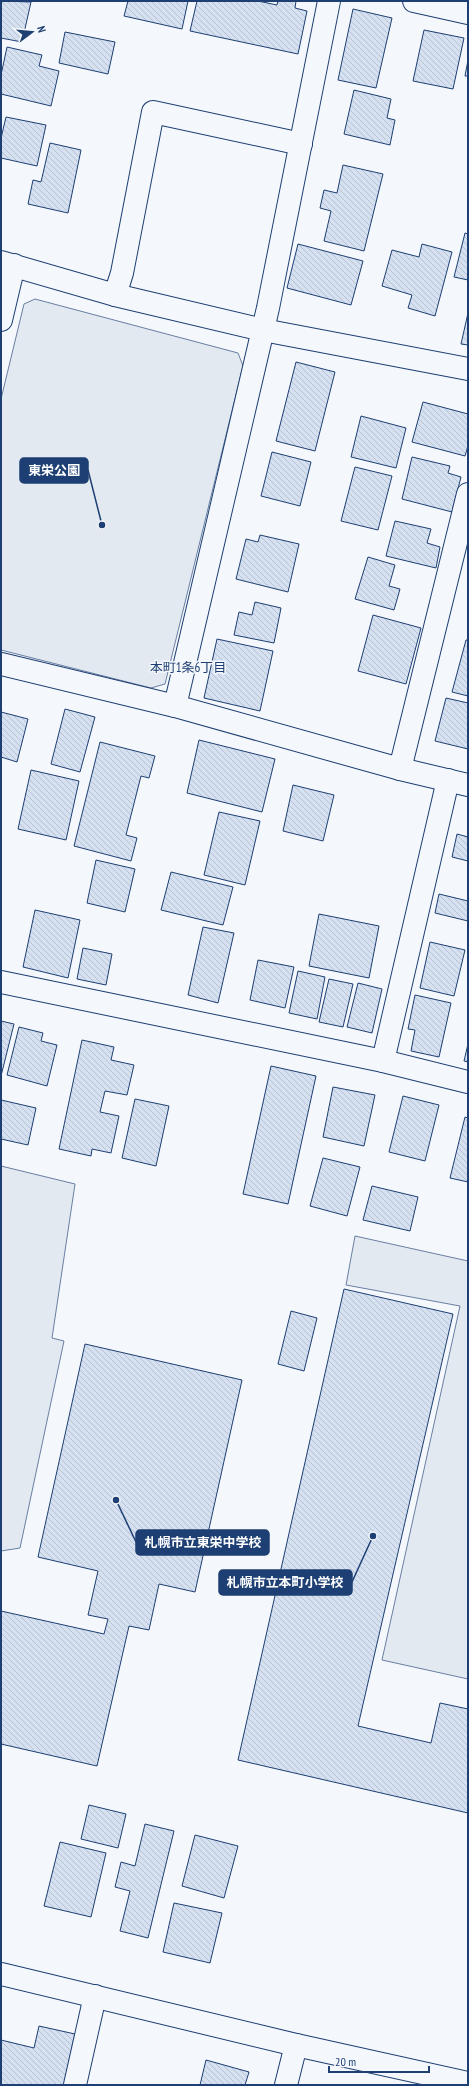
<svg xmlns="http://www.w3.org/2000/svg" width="469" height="2086" font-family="'PT Sans Narrow','Noto Sans JP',sans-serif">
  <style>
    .park { fill: #e3e9f0; stroke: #687fa3 }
    .building { fill: url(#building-back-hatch); stroke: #1d3f73 }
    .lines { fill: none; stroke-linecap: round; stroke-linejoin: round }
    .minor-casing { stroke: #1d3f73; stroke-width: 24 }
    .tertiary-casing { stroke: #1d3f73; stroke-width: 24 }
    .minor { stroke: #f4f7fb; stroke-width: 22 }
    .tertiary { stroke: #f4f7fb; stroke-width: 22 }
    .labels { text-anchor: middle; stroke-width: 3; stroke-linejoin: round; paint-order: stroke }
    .neighbourhood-label { font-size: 13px; fill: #1d3f73; stroke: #f4f7fb }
    .leader { fill: none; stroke: #1d3f73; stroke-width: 1.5 }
    .callout-dot { fill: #1d3f73; stroke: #f4f7fb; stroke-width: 1.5 }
    .callout { fill: #1d3f73; stroke: #1d3f73; stroke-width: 1.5 }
    .callout-label { font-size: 13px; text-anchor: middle; font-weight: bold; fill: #fff }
  </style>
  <defs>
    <pattern id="building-back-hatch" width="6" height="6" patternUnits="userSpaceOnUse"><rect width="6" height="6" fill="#d5e0f0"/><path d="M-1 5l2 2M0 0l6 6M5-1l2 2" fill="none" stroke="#b6c1d1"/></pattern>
  </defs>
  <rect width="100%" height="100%" fill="#f4f7fb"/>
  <g class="park">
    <path d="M35 299 238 353 243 366 165 684 151 688 1 650V399L24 304Z"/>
    <path d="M1 1166 75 1184 52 1338 64 1341 20 1548 1 1551Z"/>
    <path d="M355 1236 468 1261V1679L382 1660 460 1306 346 1285Z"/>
  </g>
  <g class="building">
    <path d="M1 1 31 2 22 42 1 38Z"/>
    <path d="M128 1H188L182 29 124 16Z"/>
    <path d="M197 1H258L277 5 278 1H296L295 8 307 11 298 54 190 31Z"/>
    <path d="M353 9 392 18 376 88 338 80Z"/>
    <path d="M424 30 464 38 453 89 413 81Z"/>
    <path d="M65 32 115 42 108 74 59 63Z"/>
    <path d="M7 47 42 55 39 66 59 71 51 106 1 94V75Z"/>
    <path d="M468 60V76H465Z"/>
    <path d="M354 90 391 99 387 118 395 120 390 145 344 134Z"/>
    <path d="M6 117 46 125 37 166 1 158V138Z"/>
    <path d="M50 143 81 150 68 213 28 204 33 180 41 182Z"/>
    <path d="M343 165 383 174 364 251 324 241 331 211 320 208 324 190 337 193Z"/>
    <path d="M465 233 468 234V280L454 277Z"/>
    <path d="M298 244 363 261 351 305 287 288Z"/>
    <path d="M422 244 452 252 435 316 408 308 412 295 382 286 392 250 419 257Z"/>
    <path d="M468 313V345L461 344Z"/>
    <path d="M296 362 335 372 315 451 276 441Z"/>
    <path d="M423 402 468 414V446L465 456 412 442Z"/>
    <path d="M361 416 406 428 396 468 351 457Z"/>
    <path d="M272 452 311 462 300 506 261 496Z"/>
    <path d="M412 457 450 466 448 473 461 477 452 512 402 499Z"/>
    <path d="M355 467 392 476 378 530 341 521Z"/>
    <path d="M395 521 431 529 427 543 440 547 436 568 386 556Z"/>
    <path d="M260 535 299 544 288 592 236 579 246 539 258 542Z"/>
    <path d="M368 557 395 565 389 586 400 589 394 610 355 599Z"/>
    <path d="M255 602 281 608 274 643 234 635 239 612 252 615Z"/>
    <path d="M373 615 421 628 406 684 358 671Z"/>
    <path d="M217 639 273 651 260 711 204 698Z"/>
    <path d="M466 640H468V696L452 692Z"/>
    <path d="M446 698 468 703V749L435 741Z"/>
    <path d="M65 709 95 717 80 772 51 764Z"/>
    <path d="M1 712 28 719 17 762 1 757Z"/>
    <path d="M199 740 275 759 262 812 187 793Z"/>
    <path d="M100 742 155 756 149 778 141 776 126 835 137 838 131 861 74 846Z"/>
    <path d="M31 770 79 781 66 840 18 829Z"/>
    <path d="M293 785 334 795 323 841 283 831Z"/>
    <path d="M219 812 260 821 245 885 204 875Z"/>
    <path d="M457 834 468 837V861L452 857Z"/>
    <path d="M96 860 135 869 125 912 87 903Z"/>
    <path d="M171 872 233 887 223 925 161 910Z"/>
    <path d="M439 894 468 901V921L435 913Z"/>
    <path d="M35 910 80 920 68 978 23 967Z"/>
    <path d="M319 914 379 926 369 978 309 966Z"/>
    <path d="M203 927 234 933 218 1003 188 995Z"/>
    <path d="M430 942 465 950 454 996 420 988Z"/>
    <path d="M83 948 112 954 106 985 77 979Z"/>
    <path d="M258 960 294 967 285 1008 250 1000Z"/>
    <path d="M298 971 325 977 317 1019 289 1013Z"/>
    <path d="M329 979 353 984 343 1027 319 1022Z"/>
    <path d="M358 983 382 989 372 1033 347 1027Z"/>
    <path d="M415 995 451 1003 439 1057 411 1051 415 1030 408 1029Z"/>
    <path d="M1 1021 14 1024 1 1076Z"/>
    <path d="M19 1027 43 1033 41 1041 57 1045 47 1086 7 1075Z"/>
    <path d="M82 1040 114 1047 111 1060 134 1065 127 1095 105 1091 100 1112 119 1116 111 1153 92 1149 91 1156 59 1149Z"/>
    <path d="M468 1044V1062L464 1061Z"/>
    <path d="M271 1066 316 1076 288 1204 243 1194Z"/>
    <path d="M333 1087 375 1095 364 1146 323 1137Z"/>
    <path d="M403 1096 439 1105 425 1161 389 1152Z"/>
    <path d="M135 1099 169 1106 156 1166 122 1158Z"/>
    <path d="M1 1100 36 1108 28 1145 1 1139Z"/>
    <path d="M465 1117 468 1118V1182L450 1178Z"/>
    <path d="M323 1158 360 1167 347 1216 310 1206Z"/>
    <path d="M372 1186 418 1197 410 1231 363 1220Z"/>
    <path d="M344 1289 453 1314 358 1726 431 1743 440 1703 468 1709V1813L238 1760Z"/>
    <path d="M291 1311 317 1318 304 1371 278 1364Z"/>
    <path d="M85 1344 242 1380 195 1592 159 1584 149 1630 129 1626 97 1766 1 1744V1611L104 1634 108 1619 88 1615 98 1571 38 1557Z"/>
    <path d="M89 1805 126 1814 118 1848 81 1839Z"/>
    <path d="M145 1824 174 1831 148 1938 120 1931 130 1891 115 1887 121 1862 135 1866Z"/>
    <path d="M195 1835 238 1846 224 1898 182 1886Z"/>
    <path d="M60 1842 106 1853 91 1917 44 1906Z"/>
    <path d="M174 1903 222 1913 210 1963 163 1952Z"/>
    <path d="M39 2026 75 2034 64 2085H1V2040L34 2048Z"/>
    <path d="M206 2060 249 2072 245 2085H200Z"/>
  </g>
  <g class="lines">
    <defs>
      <g id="minor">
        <path d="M414 1 468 13"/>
        <path d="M115 295 122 273 153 112 301 144"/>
        <path d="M1 320 14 265"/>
        <path d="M1 664 175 706 400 769 468 785"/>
        <path d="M175 706 268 308 329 1"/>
        <path d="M400 769 468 494"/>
        <path d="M1 982 383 1061 468 1082"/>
        <path d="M383 1061 448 780"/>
        <path d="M1 1974 296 2045 468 2083"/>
        <path d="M75 2085 95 1996"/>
        <path d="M286 2085 296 2045"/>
      </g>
      <path id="tertiary" d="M1 262 115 295 263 330 468 369"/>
    </defs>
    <use href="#minor" class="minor-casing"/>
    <use href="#tertiary" class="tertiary-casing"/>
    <use href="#minor" class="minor"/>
    <use href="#tertiary" class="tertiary"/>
  </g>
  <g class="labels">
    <g class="neighbourhood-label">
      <text x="188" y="672">本町1条6丁目</text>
    </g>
  </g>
  <path class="leader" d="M102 525L88 470M116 1500L136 1542M373 1536L352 1582"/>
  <g class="callout-dot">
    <circle cx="102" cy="525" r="4"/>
    <circle cx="116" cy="1500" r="4"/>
    <circle cx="373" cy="1536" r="4"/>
  </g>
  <g class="callout">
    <rect x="20" y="458" width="68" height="25" rx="4"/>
    <rect x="136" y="1530" width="133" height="25" rx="4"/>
    <rect x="219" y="1570" width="133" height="25" rx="4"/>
  </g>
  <g class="callout-label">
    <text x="54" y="475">東栄公園</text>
    <text x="203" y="1547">札幌市立東栄中学校</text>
    <text x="285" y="1587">札幌市立本町小学校</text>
  </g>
  <rect width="469" height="2086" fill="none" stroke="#1d3f73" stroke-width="4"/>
  <g transform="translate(32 32) rotate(74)" stroke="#f4f7fb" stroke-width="3" paint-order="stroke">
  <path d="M0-3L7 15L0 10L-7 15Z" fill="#1d3f73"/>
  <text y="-6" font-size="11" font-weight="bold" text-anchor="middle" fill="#1d3f73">N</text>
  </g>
  <path d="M329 2066v6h100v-6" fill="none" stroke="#1d3f73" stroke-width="2"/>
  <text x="335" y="2066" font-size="12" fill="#1d3f73" stroke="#f4f7fb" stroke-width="3" paint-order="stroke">20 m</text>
</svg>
